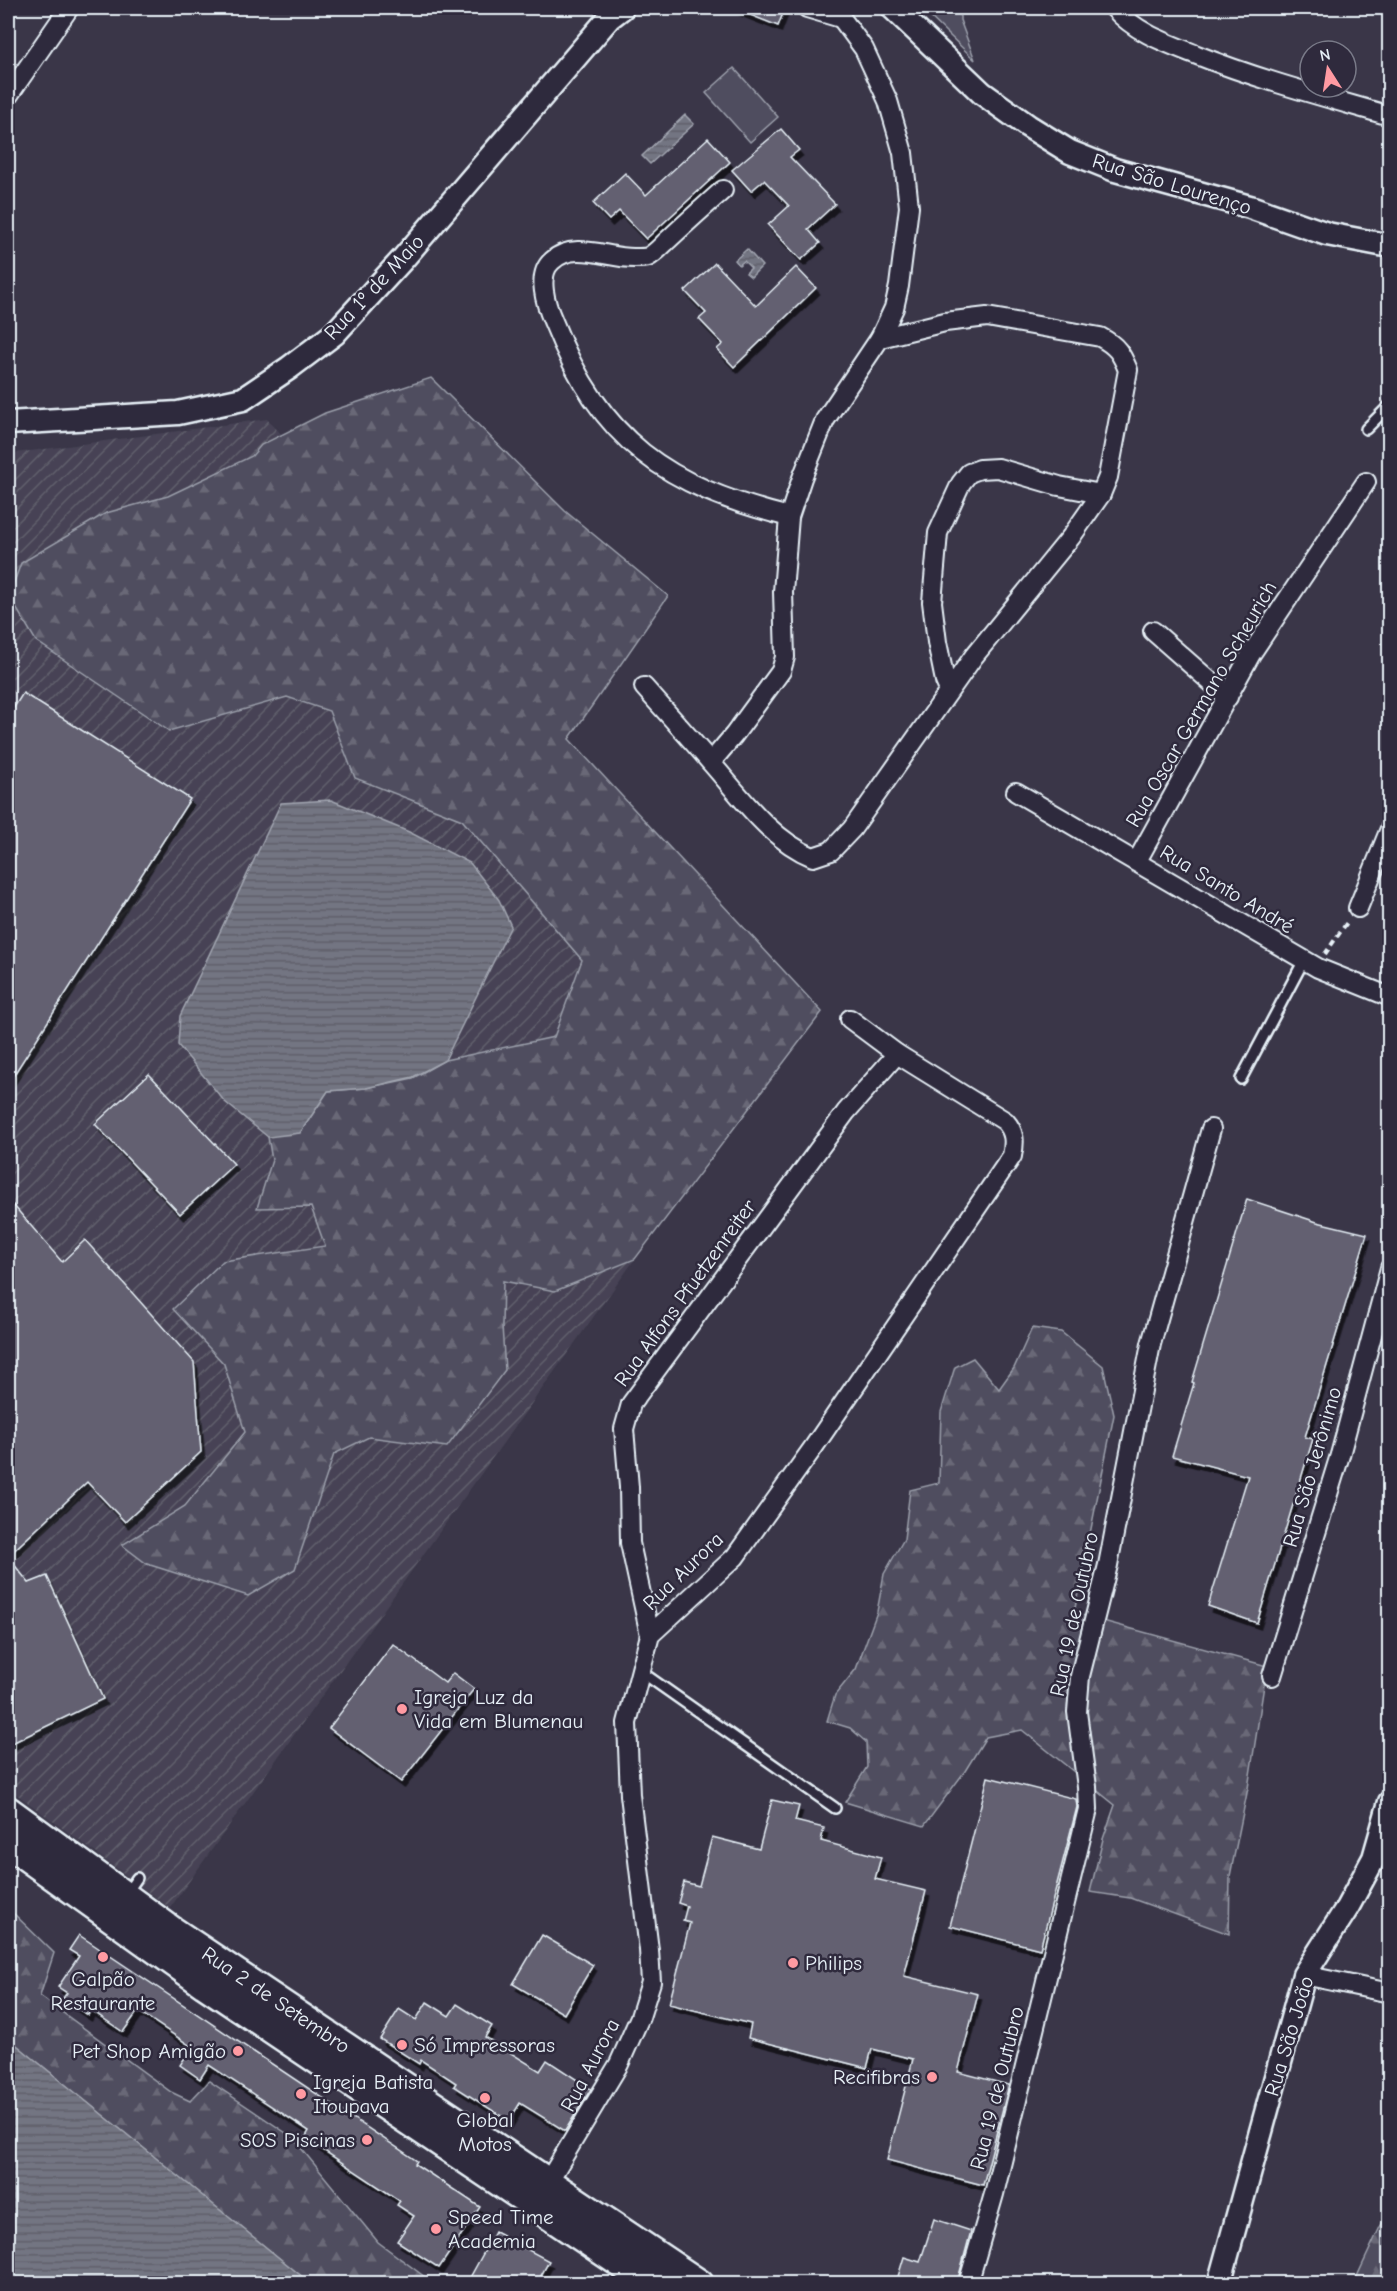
<svg xmlns="http://www.w3.org/2000/svg" width="1397" height="2291" font-family="'Comic Neue',sans-serif">
  <style>
    .industrial { fill: url(#industrial-furrows) }
    .forest { fill: url(#forest-firs); stroke: #9ca0ac; stroke-width: 1.5 }
    .park { fill: #504e5f; stroke: #9ca0ac; stroke-width: 1.5 }
    .water { fill: url(#water-rules); stroke: #a2a6b1; stroke-width: 1.5 }
    .building { fill: #636171; stroke: #e8f1f8; stroke-width: 1.5; filter: url(#shadow) }
    .lines { fill: none; stroke-linecap: round; stroke-linejoin: round }
    .service-casing { stroke: #e8f1f8; stroke-width: 14 }
    .minor-casing { stroke: #e8f1f8; stroke-width: 22 }
    .tertiary-casing { stroke: #e8f1f8; stroke-width: 27 }
    .primary-casing { stroke: #e8f1f8; stroke-width: 33 }
    .path { stroke: #e8f1f8; stroke-width: 4; stroke-dasharray: 6 4.5; stroke-linecap: butt }
    .service { stroke: #2f2a3d; stroke-width: 9 }
    .minor { stroke: #2f2a3d; stroke-width: 18 }
    .tertiary { stroke: #2f2a3d; stroke-width: 22 }
    .primary { stroke: #2f2a3d; stroke-width: 28 }
    .poi-dot { fill: #ff9aa2; stroke: #2f2a3d; stroke-width: 2 }
    .labels { text-anchor: middle; stroke-width: 5; stroke-linejoin: round; paint-order: stroke }
    .street-label { font-size: 21px; fill: #e8f1f8; stroke: #2f2a3d }
    .poi-label { font-size: 21px; fill: #e8f1f8; stroke: #2f2a3d; text-anchor: start }
  </style>
  <defs>
    <pattern id="industrial-furrows" width="10" height="10" patternUnits="userSpaceOnUse" patternTransform="scale(1.5)"><rect width="10" height="10" fill="#464354"/><path d="M-1 1l2-2M0 10L10 0M9 11l2-2" fill="none" stroke="#615f6d"/></pattern>
    <pattern id="forest-firs" width="22" height="20" patternUnits="userSpaceOnUse" patternTransform="scale(1.5)"><rect width="22" height="20" fill="#504e5f"/><path d="M5 1l3.5 6h-7zM16 11l3.5 6h-7z" fill="#696877"/></pattern>
    <pattern id="water-rules" width="6" height="5" patternUnits="userSpaceOnUse" patternTransform="scale(1.5)"><rect width="6" height="5" fill="#737482"/><path d="M0 2.5h6" fill="none" stroke="#5f6069"/></pattern>
    <filter id="shadow"><feDropShadow dx="3.5" dy="6" stdDeviation="0" flood-color="#0009"/></filter>
  </defs>
  <rect width="100%" height="100%" fill="#3a3648"/>
  <filter id="ink" filterUnits="userSpaceOnUse"><feTurbulence type="fractalNoise" baseFrequency=".0167" numOctaves="2"/><feDisplacementMap in="SourceGraphic" scale="12" xChannelSelector="R" yChannelSelector="G"/><feConvolveMatrix kernelMatrix="1 2 1 2 8 2 1 2 1" color-interpolation-filters="sRGB"/></filter>
  <g filter="url(#ink)">
    <path class="industrial" d="M267 419 569 739 822 1012 635 1259 170 1908 8 1788V454Z"/>
    <g class="forest">
      <path d="M431 378 565 511 668 596 569 739 822 1012 635 1259 555 1291 503 1281 502 1326 505 1370 447 1447 369 1437 334 1454 295 1569 248 1596 147 1564 122 1545 185 1506 245 1432 224 1364 173 1309 223 1261 325 1246 311 1207 257 1208 272 1160 268 1137 304 1127 328 1091 366 1088 413 1078 445 1060 554 1037 582 960 462 820 355 778 329 711 287 697 169 731 36 641 9 596 21 563 106 513 168 496 252 456 261 445 325 413Z"/>
      <path d="M1032 1328 1061 1332 1103 1366 1114 1415 1074 1613 1267 1666 1248 1788 1230 1876 1229 1934 1130 1898 1090 1892 1103 1839 1115 1805 1022 1730 986 1737 965 1771 924 1826 845 1802 867 1767 866 1742 850 1728 827 1721 835 1695 856 1669 877 1612 884 1574 904 1539 910 1490 939 1483 941 1412 955 1367 973 1358 999 1389 1014 1368Z"/>
      <path d="M8 1908 54 1953 40 1996 171 2092 190 2101 209 2081 292 2137 378 2242 433 2283H310L8 2038Z"/>
      <path d="M1389 2212V2283H1354L1380 2227Z"/>
    </g>
    <g class="park">
      <path d="M921 8H960V20L975 60Z"/>
      <path d="M734 68 778 117 750 142 706 93Z"/>
    </g>
    <g class="water">
      <path d="M685 115 694 124 650 164 642 156Z"/>
      <path d="M747 249 762 266 751 277 746 273 751 268 744 261 739 265 735 260Z"/>
      <path d="M331 800 409 832 470 863 499 900 511 926 445 1060 413 1077 366 1088 328 1091 300 1133 268 1137 225 1102 178 1045 180 1016 281 803Z"/>
      <path d="M8 2038 310 2283H8Z"/>
    </g>
    <g class="building">
      <path d="M733 8H785L778 26Z"/>
      <path d="M781 129 799 150 790 157 835 204 808 229 820 243 801 260 768 225 789 206 764 180 751 191 732 170Z"/>
      <path d="M708 138 730 162 646 239 619 211 609 220 593 203 625 173 646 195Z"/>
      <path d="M715 263 756 306 796 267 816 288 734 367 717 349 723 344 699 319 706 313 685 291Z"/>
      <path d="M23 693 190 799 8 1084V717Z"/>
      <path d="M149 1074 234 1164 180 1214 95 1124Z"/>
      <path d="M8 1199 62 1262 85 1240 194 1362 201 1452 125 1522 87 1482 8 1556Z"/>
      <path d="M1247 1199 1317 1222 1367 1234 1305 1437 1313 1439 1257 1623 1208 1606 1248 1476 1172 1456 1194 1383 1192 1382Z"/>
      <path d="M8 1557 29 1583 47 1576 103 1699 8 1745Z"/>
      <path d="M393 1644 445 1683 453 1673 474 1689 401 1782 329 1728Z"/>
      <path d="M988 1777 1076 1799 1077 1807 1040 1949 950 1926Z"/>
      <path d="M772 1800 799 1806 795 1821 824 1828 821 1841 881 1857 875 1879 926 1891 904 1976 978 1994 958 2072 1009 2085 983 2185 887 2160 913 2059 872 2049 867 2068 748 2038 751 2024 669 2004 690 1923 683 1921 687 1906 678 1903 684 1882 699 1886 712 1837 759 1849Z"/>
      <path d="M79 1935 417 2161 415 2164 480 2207 439 2268 397 2241 414 2216 397 2205 400 2201 305 2138 309 2131 209 2065 200 2079 180 2065 192 2047 138 2011 123 2032 91 2010 88 2015 63 1998 67 1993 58 1987 79 1956 69 1950Z"/>
      <path d="M542 1935 593 1965 564 2014 513 1984Z"/>
      <path d="M427 2002 449 2016 457 2004 492 2026 485 2037 540 2071 547 2060 591 2089 565 2131 520 2103 509 2121 454 2086 456 2083 421 2060 419 2064 380 2039 399 2009 416 2020Z"/>
      <path d="M934 2219 971 2231 957 2283H896L904 2257 920 2262Z"/>
      <path d="M495 2232 549 2261 537 2283H467Z"/>
    </g>
    <g class="lines">
      <defs>
        <g id="service">
          <path d="M1366 429 1390 405"/>
          <path d="M1241 1079 1304 960"/>
          <path d="M640 1671 835 1808"/>
          <path d="M126 1894 137 1878"/>
        </g>
        <g id="minor">
          <path d="M807 8 841 18"/>
          <path d="M1114 8C1136 33 1167 43 1197 55 1260 80 1325 97 1390 116"/>
          <path d="M8 96 69 8"/>
          <path d="M723 190C705 206 687 222 669 239 663 244 656 253 648 257 645 258 639 258 635 258 609 259 574 240 552 261 536 275 546 305 553 321 601 442 666 486 789 517"/>
          <path d="M1153 631 1228 697"/>
          <path d="M644 687C667 713 690 738 712 764 742 798 771 840 813 857L831 851 852 829 974 656 1071 537 1101 494 1108 477 1128 370C1121 353 1117 346 1100 337L987 317 945 322 880 338"/>
          <path d="M949 690 945 681 937 642 932 602 938 533 961 483 969 473 980 469 998 468 1059 486 1101 494"/>
          <path d="M711 762 734 735 781 671 785 657 783 592 789 517 802 478 825 420 880 338 894 308 899 286 909 207 903 153 888 101 864 49 834 8"/>
          <path d="M1016 792 1318 968 1390 997"/>
          <path d="M1137 861 1251 654 1366 482"/>
          <path d="M1358 908 1390 829"/>
          <path d="M650 1635 630 1543 629 1487 624 1429 631 1404 846 1112 897 1054"/>
          <path d="M1272 1676 1340 1455 1390 1268"/>
          <path d="M1304 1975 1390 1993"/>
          <path d="M548 2182 619 2064 640 2017 651 1982 649 1950 630 1795 627 1723 650 1635 735 1557 813 1448 1012 1156C1015 1142 1015 1132 1005 1121L897 1054 850 1019"/>
          <path d="M968 2284 994 2194 1088 1809 1087 1787 1077 1712 1080 1676 1108 1565 1151 1344 1211 1129"/>
        </g>
        <g id="tertiary">
          <path d="M893 8 982 93 1028 126 1070 152 1115 170 1250 207 1327 234 1390 246"/>
          <path d="M8 423 178 413 243 399 289 368 334 334 402 260 609 18 622 8"/>
          <path d="M1219 2284 1304 1975 1347 1908 1374 1858 1390 1802"/>
        </g>
        <g id="primary">
          <path d="M8 1811 172 1931 699 2284"/>
          <path d="M8 1843 205 1984 652 2284"/>
        </g>
      </defs>
      <use href="#service" class="service-casing"/>
      <use href="#minor" class="minor-casing"/>
      <use href="#tertiary" class="tertiary-casing"/>
      <use href="#primary" class="primary-casing"/>
      <path class="path" d="M1325 954 1348 921"/>
      <use href="#service" class="service"/>
      <use href="#minor" class="minor"/>
      <use href="#tertiary" class="tertiary"/>
      <use href="#primary" class="primary"/>
    </g>
  </g>
  <g class="poi-dot">
    <circle cx="402" cy="1709" r="6"/>
    <circle cx="103" cy="1957" r="6"/>
    <circle cx="793" cy="1963" r="6"/>
    <circle cx="402" cy="2045" r="6"/>
    <circle cx="238" cy="2051" r="6"/>
    <circle cx="932" cy="2077" r="6"/>
    <circle cx="301" cy="2094" r="6"/>
    <circle cx="485" cy="2098" r="6"/>
    <circle cx="367" cy="2140" r="6"/>
    <circle cx="436" cy="2229" r="6"/>
  </g>
  <g class="labels">
    <g class="street-label">
      <text transform="translate(1172 184) rotate(17)" y="7">Rua São Lourenço</text>
      <text transform="translate(374 287) rotate(-47)" y="7">Rua 1º de Maio</text>
      <text transform="translate(1201 704) rotate(-60)" y="7">Rua Oscar Germano Scheurich</text>
      <text transform="translate(1227 889) rotate(31)" y="7">Rua Santo André</text>
      <text transform="translate(685 1293) rotate(-54)" y="7">Rua Alfons Pfuetzenreiter</text>
      <text transform="translate(1312 1467) rotate(-74)" y="7">Rua São Jerônimo</text>
      <text transform="translate(683 1571) rotate(-44)" y="7">Rua Aurora</text>
      <text transform="translate(1074 1614) rotate(-78)" y="7">Rua 19 de Outubro</text>
      <text transform="translate(276 2000) rotate(34)" y="7">Rua 2 de Setembro</text>
      <text transform="translate(1289 2036) rotate(-73)" y="7">Rua São João</text>
      <text transform="translate(590 2065) rotate(-62)" y="7">Rua Aurora</text>
      <text transform="translate(997 2088) rotate(-76)" y="7">Rua 19 de Outubro</text>
    </g>
    <g class="poi-label">
      <text x="414" y="1704">Igreja Luz da<tspan x="414" dy="24">Vida em Blumenau</tspan></text>
      <text x="805" y="1970">Philips</text>
      <text x="103" y="1986" text-anchor="middle">Galpão<tspan x="103" dy="24">Restaurante</tspan></text>
      <text x="414" y="2052">Só Impressoras</text>
      <text x="226" y="2058" text-anchor="end">Pet Shop Amigão</text>
      <text x="920" y="2084" text-anchor="end">Recifibras</text>
      <text x="313" y="2089">Igreja Batista<tspan x="313" dy="24">Itoupava</tspan></text>
      <text x="485" y="2127" text-anchor="middle">Global<tspan x="485" dy="24">Motos</tspan></text>
      <text x="355" y="2147" text-anchor="end">SOS Piscinas</text>
      <text x="448" y="2224">Speed Time<tspan x="448" dy="24">Academia</tspan></text>
    </g>
  </g>
  <rect width="1397" height="2291" fill="none" stroke="#2f2a3d" stroke-width="30"/>
  <rect x="15" y="15" width="1367" height="2261" fill="none" stroke="#e8f1f8" stroke-width="2" filter="url(#ink)"/>
  <g transform="translate(1328 69) rotate(348)"><circle r="28" fill="#2f2a3d" stroke="#797a88" stroke-width="1.5"/>
  <path d="M0-4.5L10 22L0 15L-10 22Z" fill="#ff9aa2"/>
  <text y="-9" font-size="16" font-weight="bold" text-anchor="middle" fill="#e8f1f8">N</text>
  </g>
</svg>
